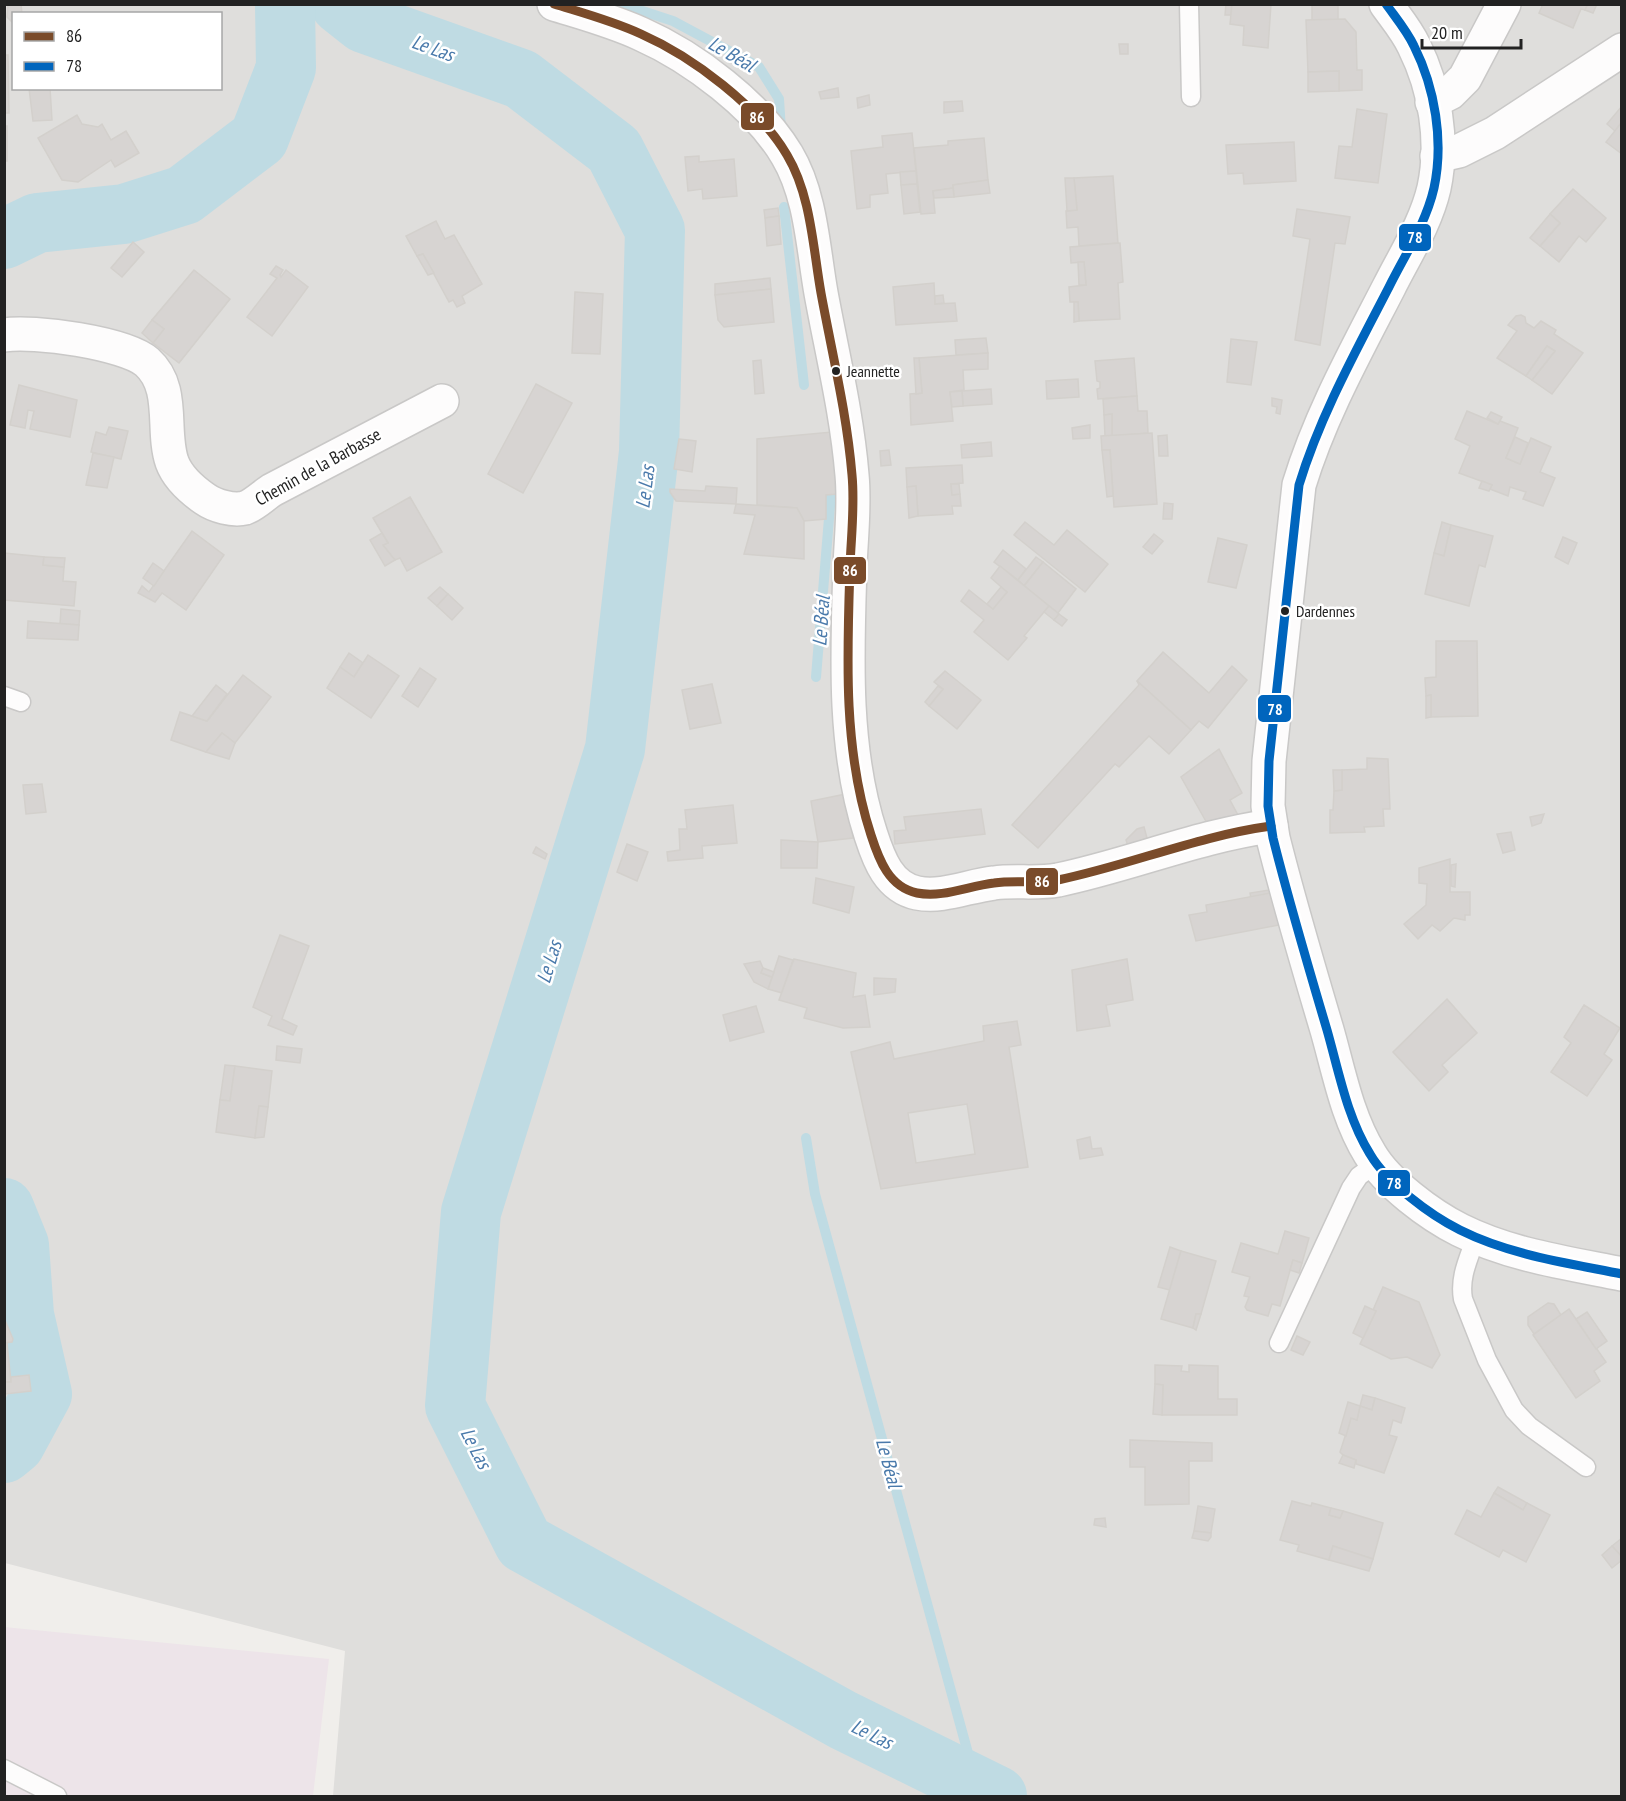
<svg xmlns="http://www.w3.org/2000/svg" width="1626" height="1801" font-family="'PT Sans Narrow',sans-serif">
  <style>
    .residential { fill: #dfdedc; fill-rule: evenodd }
    .industrial { fill: #ede4e9 }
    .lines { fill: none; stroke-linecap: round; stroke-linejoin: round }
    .stream { stroke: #bfdbe3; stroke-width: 10 }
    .river { stroke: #bfdbe3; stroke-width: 60 }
    .building { fill: #d7d4d2; stroke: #d3d0cc; stroke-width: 1.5; fill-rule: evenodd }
    .lane-casing { stroke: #c9c8c7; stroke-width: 21 }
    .street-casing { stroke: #c9c8c7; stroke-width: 36 }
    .lane { stroke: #fdfcfc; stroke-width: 18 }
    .street { stroke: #fdfcfc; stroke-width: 33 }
    .bus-1-casing { stroke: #fff; stroke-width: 14 }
    .bus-2-casing { stroke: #fff; stroke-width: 14 }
    .bus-1 { stroke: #7a4b2a; stroke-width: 9 }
    .bus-2 { stroke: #0065bd; stroke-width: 9 }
    .bus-dot { fill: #222; stroke: #fff; stroke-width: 2 }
    .labels { text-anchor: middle; stroke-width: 5; stroke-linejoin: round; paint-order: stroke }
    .bus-label { font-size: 16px; fill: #222; stroke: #fff; text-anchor: start }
    .street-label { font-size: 18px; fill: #222; stroke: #fff }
    .water-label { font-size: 20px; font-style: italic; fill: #4a7aab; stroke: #fff }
    .line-badge { stroke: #fff; stroke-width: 2 }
    .badge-label { font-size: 16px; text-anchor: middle; font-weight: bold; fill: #fff }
  </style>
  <rect width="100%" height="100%" fill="#f0eeeb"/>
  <path class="residential" d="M4 5H1621V1796H333L345 1651 5 1563ZM14 14H220V88H14Z"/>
  <path class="industrial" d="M4 1627 329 1659 313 1796H5Z"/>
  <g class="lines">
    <g class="stream">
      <path d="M621 4 673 21 759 67 779 99 781 130"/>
      <path d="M784 207 804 385"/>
      <path d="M816 677 831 494"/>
      <path d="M806 1138 815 1194 977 1786"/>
    </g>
    <g class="river">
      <path d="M340 4 364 23 521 79 614 150 655 230 649 452 615 749 471 1212 455 1406 524 1543 843 1720 997 1796"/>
      <path d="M4 239 37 223 124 214 184 195 259 138 286 68 285 4"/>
      <path d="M4 1208 19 1245 24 1315 42 1394 15 1444 4 1453"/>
    </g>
  </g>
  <g class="building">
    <path d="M8 4H21L22 14H14V24L7 17Z"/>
    <path d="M1226 4H1232L1231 15H1225Z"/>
    <path d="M1232 4H1271L1268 48 1243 45 1244 26 1230 24Z"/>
    <rect x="1312" y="4" width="26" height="16"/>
    <path d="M1543 4H1588L1585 10 1581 9 1573 28 1539 13Z"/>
    <path d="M1588 4H1597L1593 13 1585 10Z"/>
    <path d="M1345 19 1356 32 1357 70H1362V90L1339 91V71L1308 72 1306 20Z"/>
    <path d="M1119 44H1128V54H1120Z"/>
    <path d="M4 55H8L9 113H4Z"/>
    <path d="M1339 71V91L1308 92V72Z"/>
    <path d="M29 88H50L52 120 33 121Z"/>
    <path d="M838 88 839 97 821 99 819 92Z"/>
    <path d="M869 95 870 105 858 108 857 98Z"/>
    <path d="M962 101 963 111 944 113V102Z"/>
    <path d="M1622 106V122L1615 131 1607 124Z"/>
    <path d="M1357 109 1387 114 1378 183 1335 178 1339 146 1352 147Z"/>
    <path d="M77 115 82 124 98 127 102 124 111 140 126 131 139 153 115 167 111 160 78 182 62 180 38 138Z"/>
    <path d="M1622 122V154L1606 142Z"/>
    <rect x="4" y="126" width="3" height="35"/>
    <path d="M912 133 916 171 886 174 888 193 870 195V207L857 209 851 151 883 147 882 136Z"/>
    <path d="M984 138 988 180 953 185V188L933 191 935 213 921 214 914 148 948 145V141Z"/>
    <path d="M1294 142 1296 181 1244 184 1243 173 1228 174 1226 145Z"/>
    <path d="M699 156V162L734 159 737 196 703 199 702 189 688 191 685 157Z"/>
    <path d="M916 171 917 184 901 185 900 172Z"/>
    <path d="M1113 176 1118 243 1079 246 1078 227 1067 228 1066 211 1077 210 1074 178Z"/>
    <path d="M1065 178H1074L1077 210 1067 211Z"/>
    <path d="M988 180 990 193 954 197 953 185Z"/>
    <path d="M917 184 920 212 904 214 901 185Z"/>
    <path d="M953 188 954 197 934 198 933 191Z"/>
    <path d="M1573 189 1606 218 1586 242 1579 236 1559 262 1540 246 1560 223 1550 214Z"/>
    <path d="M778 208 779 216 765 218 764 210Z"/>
    <path d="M1297 209 1350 217 1345 244 1335 243 1320 345 1295 340 1310 239 1293 236Z"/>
    <path d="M1550 214 1560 223 1540 246 1530 238Z"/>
    <path d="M779 216 781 244 767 246 765 218Z"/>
    <path d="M436 221 445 239 454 235 482 284 462 296 465 303 457 307 453 300 449 302 423 254 417 256 406 236Z"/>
    <path d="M133 242 144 252 122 277 111 268Z"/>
    <path d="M1120 243 1123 282 1118 283 1120 319 1079 321 1078 302H1070L1069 287 1086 285 1084 262 1071 263 1070 247Z"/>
    <path d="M423 254 434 273 428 275 417 256Z"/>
    <path d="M1078 262H1084L1086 285H1079Z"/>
    <path d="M276 266 283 270 280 275 281 277 286 270 308 287 272 336 247 317 277 278 270 274Z"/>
    <path d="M194 270 230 299 179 363 153 343 164 329 152 320Z"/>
    <path d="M770 278 771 289 715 295V284Z"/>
    <path d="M934 283 935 304 955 303 957 321 896 325 893 287Z"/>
    <path d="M771 289 774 322 724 327 718 320 715 295Z"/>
    <path d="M575 292 603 294 600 354 572 353Z"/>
    <path d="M943 295 944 303 935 304V296Z"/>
    <path d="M1074 302H1078L1079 321 1074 322Z"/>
    <path d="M1521 315 1525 317 1526 323 1534 328 1541 321 1556 330 1554 334 1583 353 1552 394 1532 380 1555 351 1547 346 1526 376 1497 358 1517 331 1508 325 1516 316Z"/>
    <path d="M152 320 164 329 153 343 142 333Z"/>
    <path d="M986 338 988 353 956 355 955 340Z"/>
    <path d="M1231 339 1257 342 1251 385 1227 382Z"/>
    <path d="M1547 346 1555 351 1532 380 1526 376Z"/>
    <path d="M988 353V369L963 370 964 390 950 392 953 421 911 425 910 394 922 393 919 358Z"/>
    <path d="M914 358H919L922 393 916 394Z"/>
    <path d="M1134 358 1137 396 1098 399 1097 389 1100 388V382L1097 381 1095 361Z"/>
    <path d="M761 360 764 393 755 394 753 361Z"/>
    <path d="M1078 379 1079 397 1047 399 1046 381Z"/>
    <path d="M536 384 572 403 523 493 488 474Z"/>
    <path d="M19 385 77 400 70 437 30 429 34 411 28 410 25 428 10 425Z"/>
    <path d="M991 389 992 404 963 406 962 391Z"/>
    <path d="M962 391 963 406 952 407 950 392Z"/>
    <path d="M1137 396 1138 411H1147L1148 433 1112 436V414L1104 415 1103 399Z"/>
    <path d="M1272 398 1282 400 1280 414 1276 413 1277 407 1272 406Z"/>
    <path d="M1467 411 1498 424 1500 421 1518 428 1506 458 1520 464 1531 438 1551 447 1540 472 1555 478 1543 506 1523 499 1526 492 1510 487 1508 496 1490 489 1492 485 1459 473 1470 446 1455 439Z"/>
    <path d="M1491 412 1502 417 1498 424 1487 418Z"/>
    <path d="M1112 414V436H1105L1104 415Z"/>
    <path d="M1090 425V438L1073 439 1072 428Z"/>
    <path d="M109 427 128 431 121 459 91 452 96 432 106 435Z"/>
    <path d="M832 432 837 494 826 495V519L804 521 797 508 757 505V439Z"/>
    <path d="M1152 433 1157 504 1114 507 1110 450H1102L1101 436Z"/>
    <path d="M1167 435 1168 456H1159L1158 436Z"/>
    <path d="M1515 437 1528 443 1520 464 1506 458Z"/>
    <path d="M679 439 696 441 692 472 674 469Z"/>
    <path d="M991 442 992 456 962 458 961 445Z"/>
    <path d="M889 450 891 465 881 466 880 451Z"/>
    <path d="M1102 450H1110L1113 496 1107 497Z"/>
    <path d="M93 453 114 457 107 488 86 485Z"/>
    <path d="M962 465 963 483 951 484 952 495 960 494 961 506H952L953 514 918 516 916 486 907 487 906 468Z"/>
    <path d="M1482 481 1492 485 1489 491 1479 488Z"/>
    <path d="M951 484H959L960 494 952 495Z"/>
    <path d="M706 486 737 488 736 504 676 501 670 492V489L705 491Z"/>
    <path d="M916 486 918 516 909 518 907 487Z"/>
    <path d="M410 497 442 552 407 571 400 558 395 560 387 553 383 545 388 543 373 518Z"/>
    <path d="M1164 503 1173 504 1172 519H1163Z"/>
    <path d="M736 504 797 508 804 521V559L744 554 755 515 734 513Z"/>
    <path d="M1025 522 1054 545 1067 530 1108 564 1085 592 1014 535Z"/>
    <path d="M1442 522 1451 525 1444 556 1434 553Z"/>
    <path d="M1451 525 1493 536 1485 567 1479 565 1469 606 1425 594 1434 553 1444 556Z"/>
    <path d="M192 531 224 555 186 610 162 593 155 602 138 593 142 586 149 592Z"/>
    <path d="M382 533 388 543 383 545 395 560 385 566 370 540Z"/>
    <path d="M1154 534 1163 541 1152 554 1143 547Z"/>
    <path d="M1563 537 1577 543 1568 564 1555 557Z"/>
    <path d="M1218 538 1247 545 1236 588 1208 582Z"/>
    <path d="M1003 550 1026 569 1018 580 994 562Z"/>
    <path d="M4 553 44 557 43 565 64 567 63 581 76 582 74 606 4 600Z"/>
    <path d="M44 557 65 558 64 567 43 565Z"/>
    <path d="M1036 557 1043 562 1024 586 1018 580Z"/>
    <path d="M1043 562 1076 589 1058 613 1024 586Z"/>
    <path d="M153 563 164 571 154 586 143 578Z"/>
    <path d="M1000 566 1049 606 1024 636 1027 638 1008 660 974 632 984 620 961 601 969 590 993 609 1007 592 991 578Z"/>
    <path d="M440 587 448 594 437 606 428 598Z"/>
    <path d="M1001 587 1007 592 993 609 987 604Z"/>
    <path d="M448 594 463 608 452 620 437 606Z"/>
    <path d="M1049 606 1059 614 1054 620 1044 612Z"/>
    <path d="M61 609 80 611 79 625 60 624Z"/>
    <path d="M1059 614 1067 620 1062 626 1054 620Z"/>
    <path d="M28 621 79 625 78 640 27 638Z"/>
    <path d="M1436 641H1477L1478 716 1431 717V695L1426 696 1425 678 1436 677Z"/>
    <path d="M1163 652 1209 693 1232 666 1247 680 1208 728 1199 721 1191 730 1137 681Z"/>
    <path d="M349 653 363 663 354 677 340 667Z"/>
    <path d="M368 655 399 676 371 718 327 688 340 667 354 677Z"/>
    <path d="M420 668 436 679 418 707 402 696Z"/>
    <path d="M945 671 981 700 957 729 929 706 943 689 934 682Z"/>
    <path d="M243 675 271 697 235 743 222 733 206 752 171 740 180 712 207 721Z"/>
    <path d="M1137 681 1191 730 1169 754 1149 736 1119 767 1115 764 1038 848 1012 825 1139 685Z"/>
    <path d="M712 684 721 723 690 729 682 690Z"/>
    <path d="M216 685 227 694 207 721 192 716Z"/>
    <path d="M938 686 943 689 929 706 925 702Z"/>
    <path d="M1431 695V717L1426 718V696Z"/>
    <path d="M222 733 235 743 229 759 206 752Z"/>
    <path d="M1219 749 1242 793 1230 800 1239 817 1208 825 1181 777Z"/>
    <path d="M1367 758 1388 759 1390 809H1383L1384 826 1364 827 1365 832 1330 833V810H1333L1334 791 1342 790V770L1367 769Z"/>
    <path d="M1333 770H1342V790L1334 791Z"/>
    <path d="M42 784 46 812 26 814 23 785Z"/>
    <path d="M846 794 853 838 818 842 811 801Z"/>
    <path d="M733 805 737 843 702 846 703 858 668 861 667 852 680 850 679 829H687L685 810Z"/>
    <path d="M981 809 985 834 895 844 894 831 906 830 904 817Z"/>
    <path d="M1544 814 1541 823 1532 826 1530 817Z"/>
    <path d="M1144 827 1147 838 1128 846 1126 840 1137 829Z"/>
    <path d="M1511 832 1515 850 1503 853 1497 834Z"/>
    <path d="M781 840 818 842 817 868H781Z"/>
    <path d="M627 844 648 852 637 881 617 872Z"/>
    <path d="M536 847 547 854 545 859 533 853Z"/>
    <path d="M1450 859V892H1470V915H1465V920L1454 918 1440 931 1432 925 1418 939 1404 924 1426 905 1427 884 1419 883V868Z"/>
    <path d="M1456 864 1455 887 1451 886V865Z"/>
    <path d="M816 878 854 887 849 913 813 903Z"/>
    <path d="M1269 890 1270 893 1251 898 1250 893Z"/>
    <path d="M1270 893 1279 925 1196 941 1189 915 1207 912 1206 905Z"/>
    <path d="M280 935 309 946 282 1019 297 1026 293 1035 268 1025 272 1016 253 1007Z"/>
    <path d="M779 956 793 960 782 993 768 989Z"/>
    <path d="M794 959 856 973 853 997 865 995 870 1027 843 1028 804 1018 807 1008 779 1000Z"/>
    <path d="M1127 959 1133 1000 1106 1005 1110 1026 1077 1031 1072 970Z"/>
    <path d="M760 961 763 968 761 973 772 977 768 989 754 982 744 964Z"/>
    <path d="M763 968 774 972 772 977 761 973Z"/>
    <path d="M874 978 896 979 895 992 874 995Z"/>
    <path d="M1447 999 1477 1033 1442 1065 1448 1072 1429 1091 1393 1052Z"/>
    <path d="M1584 1005 1620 1028 1604 1054 1612 1060 1587 1096 1551 1072 1571 1043 1564 1037Z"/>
    <path d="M756 1006 764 1032 730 1041 723 1015Z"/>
    <path d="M1017 1021 1021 1045 1009 1047 1028 1167 881 1189 851 1052 890 1042 894 1059 984 1041 983 1026ZM967 1104 975 1154 916 1163 908 1113Z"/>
    <path d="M277 1046 302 1049 300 1063 276 1060Z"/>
    <path d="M225 1065 235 1066 230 1101 220 1100Z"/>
    <path d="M235 1066 272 1071 268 1107 259 1106 255 1138 216 1132 220 1100 230 1101Z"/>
    <path d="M259 1106 268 1107 264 1137 255 1138Z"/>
    <path d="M1090 1137 1092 1149 1101 1148 1103 1155 1080 1159 1077 1140Z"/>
    <path d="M1285 1231 1309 1238 1302 1263 1293 1260 1280 1306 1272 1304 1268 1316 1247 1310 1245 1307 1249 1297 1244 1296 1250 1277 1232 1272 1241 1243 1278 1254Z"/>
    <path d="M1170 1247 1181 1251 1170 1290 1158 1287Z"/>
    <path d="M1181 1251 1216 1261 1201 1314H1196L1193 1328 1161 1319Z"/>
    <path d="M1293 1260 1302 1263 1299 1273 1290 1270Z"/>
    <path d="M1383 1287 1419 1302 1440 1355 1432 1368 1407 1357 1391 1359 1360 1344 1376 1311 1373 1310Z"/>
    <path d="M1548 1303 1554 1304 1561 1315 1534 1334 1528 1325V1317Z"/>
    <path d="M1365 1306 1376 1311 1363 1338 1353 1333Z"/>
    <path d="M1569 1309 1606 1362 1594 1371 1600 1381 1576 1398 1533 1335Z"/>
    <path d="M1587 1312 1607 1341 1596 1349 1576 1319Z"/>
    <path d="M1196 1314H1201L1196 1330 1193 1328Z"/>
    <path d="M4 1318 13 1339 12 1342 4 1343Z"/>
    <path d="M1297 1336 1310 1342 1303 1355 1291 1350Z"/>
    <path d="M4 1343H7L11 1382H4Z"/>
    <path d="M1155 1365 1182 1366 1181 1371 1189 1372V1365L1218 1366V1399H1237V1415H1162L1163 1385 1155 1384Z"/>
    <path d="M29 1375 31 1391 5 1394 4 1382H11V1377Z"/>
    <path d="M1155 1384 1163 1385 1162 1415 1153 1414Z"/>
    <path d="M1363 1395 1375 1398 1372 1410 1360 1406Z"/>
    <path d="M1375 1398 1405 1408 1401 1423 1393 1420 1389 1435 1397 1437 1384 1473 1356 1464V1460L1343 1455 1340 1452 1351 1418 1357 1420 1360 1406 1372 1410Z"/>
    <path d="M1348 1402 1360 1406 1357 1420 1351 1418 1346 1436 1339 1433Z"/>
    <path d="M1130 1440 1212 1443V1461H1189V1504L1145 1505V1467H1130Z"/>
    <path d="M1343 1455 1356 1460 1354 1468 1339 1463Z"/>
    <path d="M1498 1487 1527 1503 1523 1510 1494 1493Z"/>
    <path d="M1494 1493 1523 1510 1527 1503 1550 1515 1526 1562 1503 1550 1499 1557 1455 1534 1467 1510 1481 1517Z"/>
    <path d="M1292 1501 1311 1506 1312 1503 1331 1508 1329 1515 1340 1518 1343 1511 1383 1523 1373 1559 1333 1546 1329 1560 1297 1551 1299 1545 1280 1540Z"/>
    <path d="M1198 1506 1215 1509 1211 1533 1194 1531Z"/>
    <path d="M1331 1508 1343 1511 1340 1518 1329 1515Z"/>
    <path d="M1105 1518 1106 1527 1094 1525 1095 1519Z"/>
    <path d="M1194 1531 1211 1533V1537L1208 1541 1192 1538Z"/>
    <path d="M1622 1538V1557L1612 1546Z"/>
    <path d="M1333 1546 1373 1559 1369 1571 1329 1560Z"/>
    <path d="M1612 1546 1622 1557V1560L1612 1568 1602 1555Z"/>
  </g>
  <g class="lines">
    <defs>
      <g id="lane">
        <path d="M1189 4 1191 97"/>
        <path d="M4 696 21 702"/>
        <path d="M1476 1237C1469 1258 1459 1277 1463 1299L1487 1360 1514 1410 1529 1426 1586 1467"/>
        <path d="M1279 1343 1351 1188 1359 1176 1377 1163"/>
        <path d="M4 1769 57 1796"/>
      </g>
      <g id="street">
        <path d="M554 4C583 13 613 21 641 34 693 57 758 106 787 155 811 195 813 248 821 293 832 353 847 414 852 475 855 506 851 537 850 567 847 656 843 750 871 835 879 860 889 887 917 893 943 898 968 886 994 883 1015 880 1036 884 1058 880 1130 865 1198 836 1271 826"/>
        <path d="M1386 4C1396 18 1407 31 1414 46 1435 88 1444 141 1434 188 1426 223 1405 255 1389 287 1356 351 1320 416 1299 485L1269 761 1268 806 1273 838C1289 902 1308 966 1327 1030 1339 1072 1347 1117 1370 1154 1387 1183 1430 1215 1460 1230 1510 1255 1567 1263 1622 1274"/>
        <path d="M1432 102 1450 93 1465 78 1504 4"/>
        <path d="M1437 156 1459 151 1495 133 1622 50"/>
        <path d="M4 335C33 330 125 343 147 362 176 388 161 430 172 462 178 478 192 490 205 499 215 506 233 511 245 508 254 505 264 495 272 490L442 401"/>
      </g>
    </defs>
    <use href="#lane" class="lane-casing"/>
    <use href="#street" class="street-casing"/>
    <use href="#lane" class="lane"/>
    <use href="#street" class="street"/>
    <defs>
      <path id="bus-1" d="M554 4C583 13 613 21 641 34 693 57 758 106 787 155 811 195 813 248 821 293 832 353 847 414 852 475 855 506 851 537 850 567 847 656 843 750 871 835 879 860 889 887 917 893 943 898 968 886 994 883 1015 880 1036 884 1058 880 1130 865 1198 836 1271 826"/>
      <path id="bus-2" d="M1386 4C1396 18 1407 31 1414 46 1435 88 1444 141 1434 188 1426 223 1405 255 1389 287 1356 351 1320 416 1299 485L1269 761 1268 806 1273 838C1289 902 1308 966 1327 1030 1339 1072 1347 1117 1370 1154 1387 1183 1430 1215 1460 1230 1510 1255 1567 1263 1622 1274"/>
    </defs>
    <use href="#bus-1" class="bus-1-casing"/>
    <use href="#bus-2" class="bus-2-casing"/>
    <use href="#bus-1" class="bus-1"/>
    <use href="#bus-2" class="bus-2"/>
  </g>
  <g class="bus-dot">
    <circle cx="836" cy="371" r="5"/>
    <circle cx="1285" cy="611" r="5"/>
  </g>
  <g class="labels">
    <g class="bus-label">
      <text x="847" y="377">Jeannette</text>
      <text x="1296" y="617">Dardennes</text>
    </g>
    <g class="street-label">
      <text transform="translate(318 467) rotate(-29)" y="6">Chemin de la Barbasse</text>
    </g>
    <g class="water-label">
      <text transform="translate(433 48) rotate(20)" y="7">Le Las</text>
      <text transform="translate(732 54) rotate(30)" y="7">Le Béal</text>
      <text transform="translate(645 487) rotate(-83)" y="7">Le Las</text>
      <text transform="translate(821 621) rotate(-86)" y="7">Le Béal</text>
      <text transform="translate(549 962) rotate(-73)" y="7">Le Las</text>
      <text transform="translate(476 1448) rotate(63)" y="7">Le Las</text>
      <text transform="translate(889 1463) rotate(75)" y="7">Le Béal</text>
      <text transform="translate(872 1734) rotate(26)" y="7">Le Las</text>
    </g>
  </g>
  <g class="line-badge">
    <rect x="740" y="102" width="35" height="29" rx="6" fill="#7a4b2a"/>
    <rect x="1398" y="223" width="34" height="29" rx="6" fill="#0065bd"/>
    <rect x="833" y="556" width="34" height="29" rx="6" fill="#7a4b2a"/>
    <rect x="1257" y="694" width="35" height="29" rx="6" fill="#0065bd"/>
    <rect x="1025" y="867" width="34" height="29" rx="6" fill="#7a4b2a"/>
    <rect x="1377" y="1169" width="34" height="28" rx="6" fill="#0065bd"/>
  </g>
  <g class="badge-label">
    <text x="757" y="123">86</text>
    <text x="1415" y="243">78</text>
    <text x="850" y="576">86</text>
    <text x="1275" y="715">78</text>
    <text x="1042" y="887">86</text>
    <text x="1394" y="1189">78</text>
  </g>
  <rect width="1626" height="1801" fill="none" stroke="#222222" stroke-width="12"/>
  <rect x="12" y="12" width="210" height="78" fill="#ffffff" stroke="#a7a7a7" stroke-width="1.5"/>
  <rect x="24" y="32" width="30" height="9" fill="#7a4b2a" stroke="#a7a7a7" stroke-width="1.5"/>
  <text x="66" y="42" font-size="18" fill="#222222">86</text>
  <rect x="24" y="62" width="30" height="9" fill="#0065bd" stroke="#a7a7a7" stroke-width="1.5"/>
  <text x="66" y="72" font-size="18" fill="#222222">78</text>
  <path d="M1422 39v9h99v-9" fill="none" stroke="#222222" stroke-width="3"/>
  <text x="1431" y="39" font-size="18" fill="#222222" stroke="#ffffff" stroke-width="4.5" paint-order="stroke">20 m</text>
</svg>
